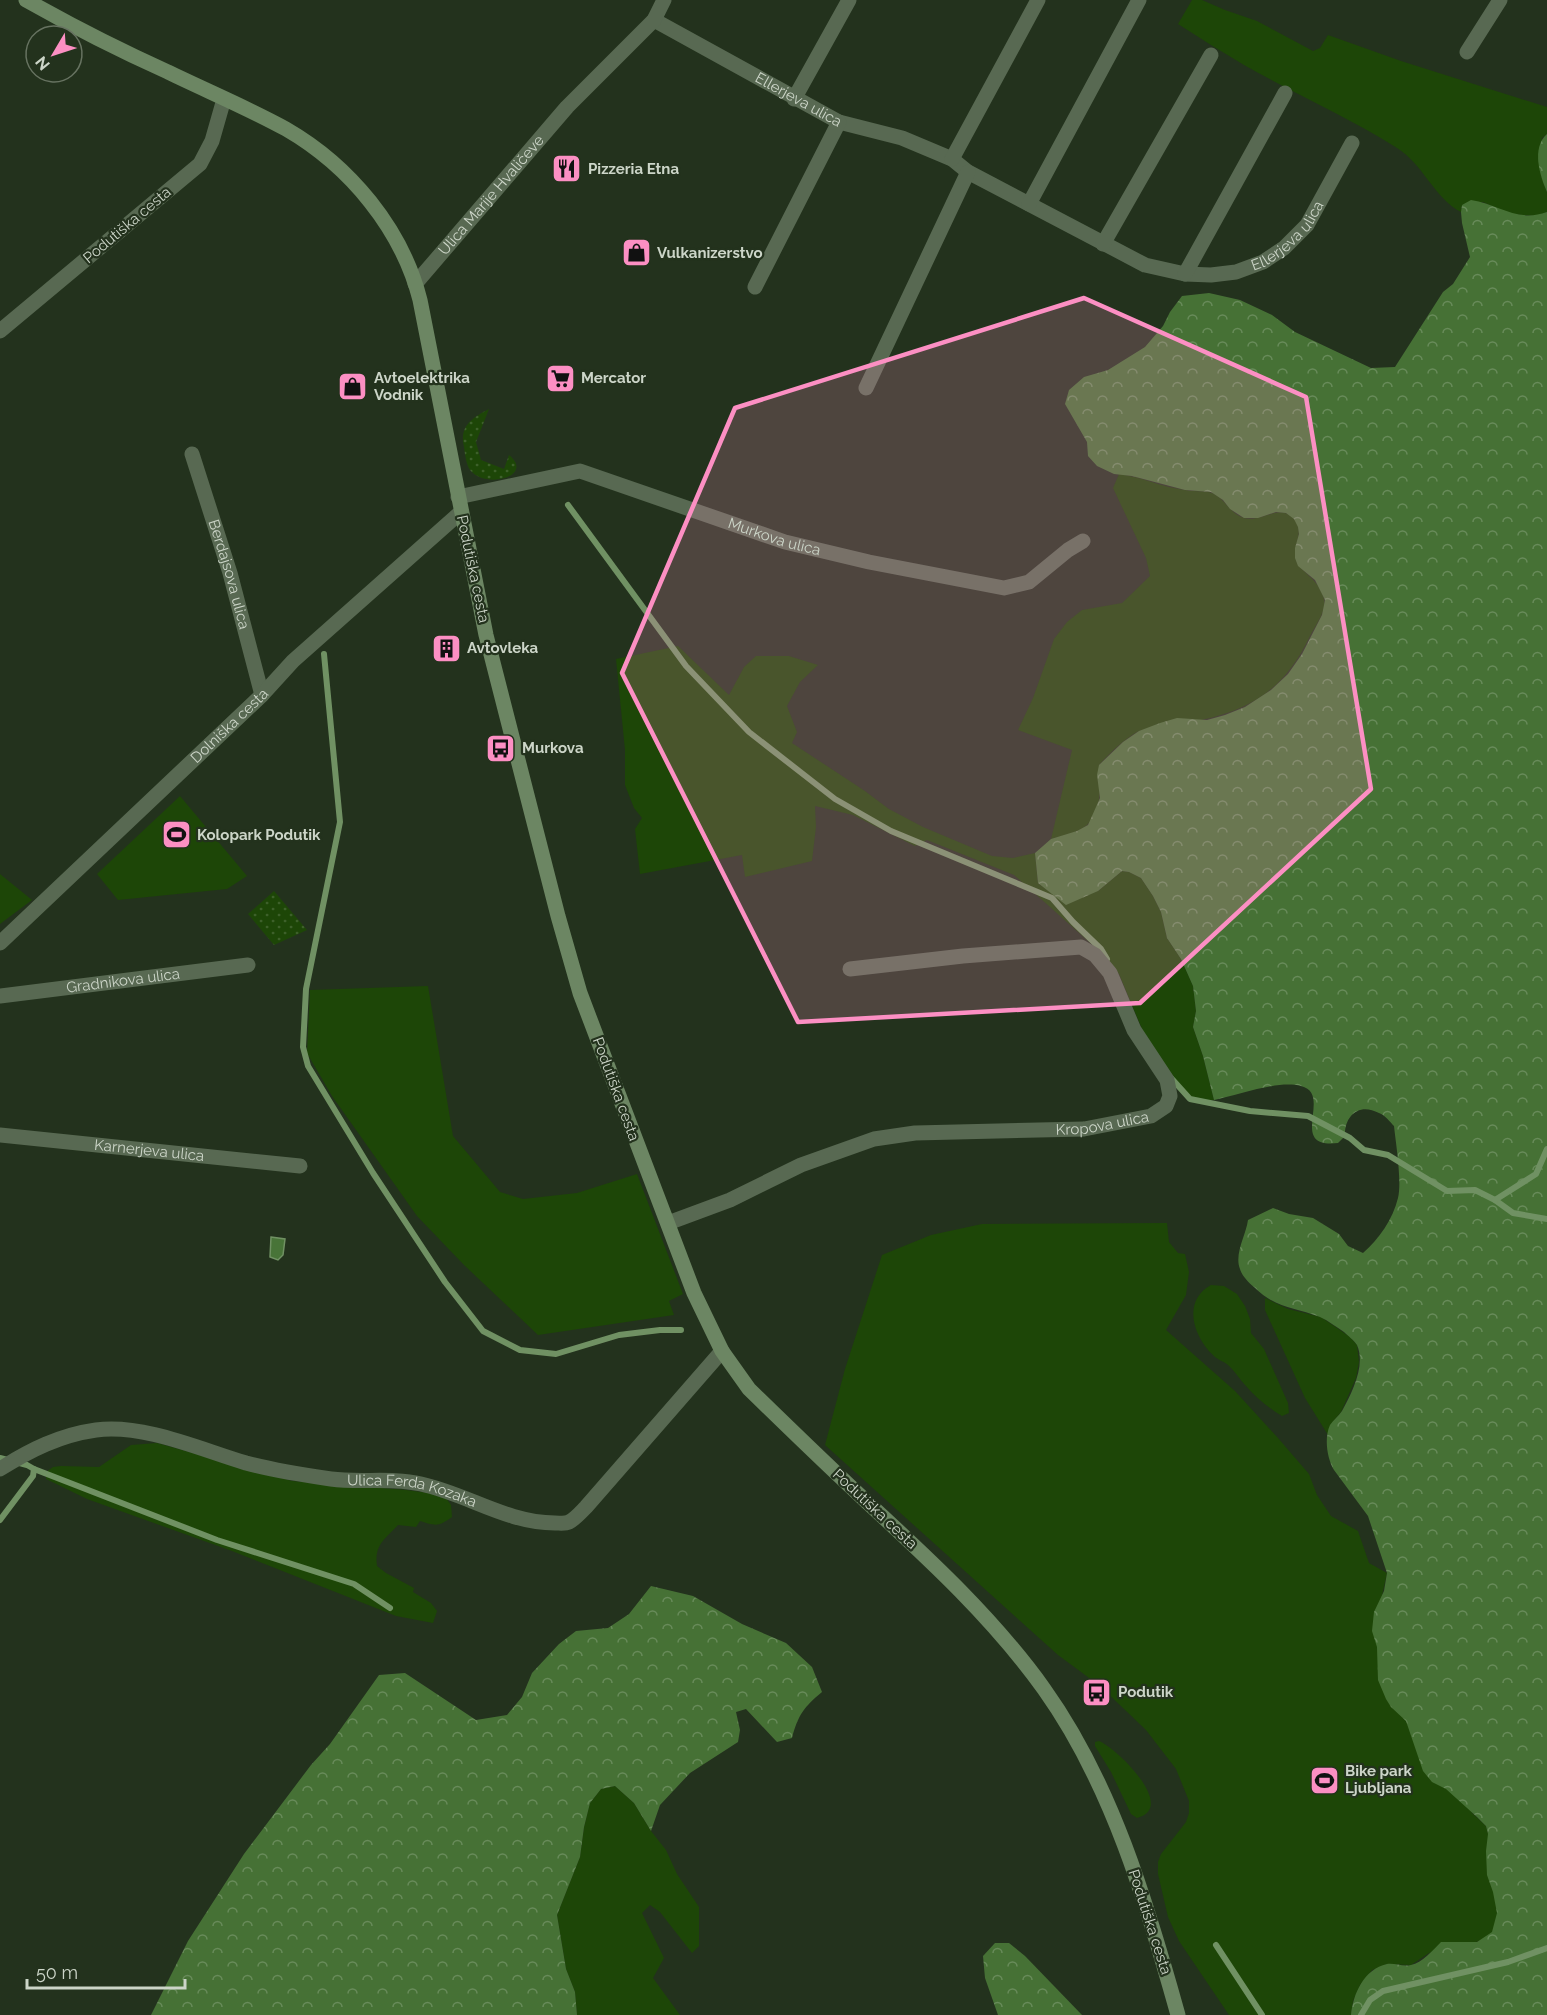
<svg xmlns="http://www.w3.org/2000/svg" width="1547" height="2015" font-family="Raleway,sans-serif">
  <style>
    .green { fill: #1d4607 }
    .forest { fill: url(#forest-crowns) }
    .park { fill: url(#park-dots) }
    .water { fill: #487438; stroke: #709163; stroke-width: 1.5 }
    .lines { fill: none; stroke-linecap: round; stroke-linejoin: round }
    .stream { stroke: #709163; stroke-width: 6 }
    .street { stroke: #586952; stroke-width: 15 }
    .secondary { stroke: #6c8663; stroke-width: 15 }
    .marked { fill: #fc8fc3; fill-opacity: 0.2; stroke: #fc8fc3; stroke-width: 4.5; stroke-linejoin: round }
    .labels { text-anchor: middle; stroke-width: 4.5; stroke-linejoin: round; paint-order: stroke }
    .street-label { font-size: 15px; fill: #ccd5c8; stroke: #23321d }
    .poi-label { font-size: 15px; font-weight: bold; fill: #ccd5c8; stroke: #23321d; text-anchor: start }
  </style>
  <defs>
    <pattern id="forest-crowns" width="20" height="18" patternUnits="userSpaceOnUse" patternTransform="scale(1.5)"><rect width="20" height="18" fill="#467135"/><path d="M2 6a3 3 0 1 1 6 0M12 15a3 3 0 1 1 6 0" fill="none" stroke="#688b5a"/></pattern>
    <pattern id="park-dots" width="8" height="8" patternUnits="userSpaceOnUse" patternTransform="scale(1.5)"><rect width="8" height="8" fill="#1d4607"/><path d="M2 2h.1M6 6h.1" fill="none" stroke="#3d602a" stroke-width="1.8" stroke-linecap="round"/></pattern>
  </defs>
  <rect width="100%" height="100%" fill="#23321d"/>
  <g class="green">
    <path d="M1192 0H1202L1225 10 1257 21 1313 51 1320 48 1328 35 1401 61 1547 107V134L1542 138 1541 174 1547 192V212L1536 216 1510 214 1483 202 1462 205 1461 212C1434 198 1423 164 1397 148 1348 117 1295 94 1244 65 1222 52 1200 38 1178 24Z"/>
    <path d="M1119 474C1141 477 1162 487 1185 490 1193 492 1204 490 1212 493 1225 498 1230 514 1244 518 1261 523 1280 502 1295 520 1305 532 1292 546 1296 559 1299 572 1320 579 1324 599 1327 611 1315 626 1310 636 1283 693 1246 713 1186 723 1173 726 1149 727 1137 732 1123 740 1110 753 1099 765 1100 784 1103 810 1087 825 1078 833 1062 836 1051 839L1072 750 1018 730 1033 698 1054 639 1067 622 1082 610 1122 603 1150 576 1146 558 1113 488Z"/>
    <path d="M678 646 729 695 744 667 756 656H789L818 665 800 682 787 706 797 732 792 743 865 791 889 809 923 827 992 856 1013 858 1035 853 1038 883 1053 894 1098 891 1122 871 1129 872 1141 878 1153 896 1161 912 1167 938 1181 959 1193 986 1196 1011 1193 1027 1203 1056 1214 1100H1195L1174 1079 1147 1041 1119 974 1105 956 1014 875 927 840 915 846 853 815 815 806 816 827 812 861 745 877 742 855 640 874 635 829 642 818 634 808 625 785V750L616 659Z"/>
    <path d="M180 796 247 876 227 889 118 900 97 874Z"/>
    <path d="M0 874 32 900 0 924Z"/>
    <path d="M428 986 453 1136 500 1192 523 1199 577 1193 637 1174 683 1294 669 1301 674 1315 538 1335 464 1265 417 1216 332 1096 307 1053 310 990Z"/>
    <path d="M1167 1223 1169 1242 1178 1253 1185 1254 1189 1272 1186 1295 1166 1330 1235 1391 1278 1438 1309 1474 1317 1495 1331 1516 1358 1531 1369 1563 1387 1573 1381 1600 1472 1813 1486 1826 1510 1914 1493 1938 1429 1953 1411 1965 1387 1964 1372 1970 1360 1985 1353 2001 1351 2015H1229L1179 1941 1168 1917 1158 1874V1862L1161 1854 1186 1822 1189 1813V1801L1176 1769 1146 1730 1100 1686 1058 1655 825 1445 845 1369 882 1255 931 1235 982 1224Z"/>
    <path d="M1211 1285 1224 1286 1237 1294 1245 1306 1250 1319 1251 1333 1264 1349 1288 1403 1289 1413 1282 1416C1269 1408 1256 1398 1246 1386 1240 1380 1235 1371 1228 1365 1224 1361 1217 1360 1213 1355 1193 1336 1182 1301 1211 1285Z"/>
    <path d="M1265 1298 1288 1309 1321 1317 1350 1337 1357 1345 1359 1362 1356 1378 1341 1412 1331 1424 1328 1435 1305 1398 1265 1310Z"/>
    <path d="M157 1443 292 1481 406 1490 444 1495 451 1505 452 1517C438 1527 436 1526 420 1521L416 1527 398 1525C385 1539 374 1545 377 1566L386 1573 414 1588 413 1592 431 1603 437 1611 433 1623 396 1616 232 1551 87 1499 46 1479V1472L53 1467 61 1466 99 1467 131 1445Z"/>
    <path d="M1099 1741C1117 1748 1178 1808 1137 1818L1131 1814 1111 1772 1095 1746V1742Z"/>
    <path d="M615 1786 634 1803 651 1831 666 1850 677 1874 699 1907V1946L692 1953 660 1912 650 1905 642 1913 664 1958 653 1978 680 2015H577L575 1992 566 1969 557 1915 580 1857 584 1827 590 1803 601 1789Z"/>
  </g>
  <g class="forest">
    <path d="M1547 134V192C1540 176 1531 148 1547 134Z"/>
    <path d="M1471 200C1499 204 1517 223 1547 212V2015H1351C1353 1994 1364 1969 1387 1964 1395 1963 1403 1967 1411 1965 1422 1963 1433 1950 1441 1942H1477L1492 1932 1497 1913 1493 1892 1487 1875 1486 1851 1488 1834 1486 1826 1477 1817 1446 1789 1432 1782 1423 1771 1406 1721 1391 1707 1386 1699 1378 1680 1377 1647 1372 1631 1374 1612 1384 1591 1387 1573 1368 1516 1334 1470C1327 1458 1324 1438 1330 1425 1333 1420 1339 1416 1342 1411 1352 1393 1366 1365 1357 1345 1354 1340 1348 1336 1344 1332 1336 1327 1329 1321 1320 1317 1294 1307 1276 1309 1254 1287 1249 1283 1242 1276 1240 1269 1234 1254 1246 1235 1248 1220L1273 1208 1289 1214 1313 1218 1339 1234 1348 1246 1363 1253C1379 1239 1393 1219 1398 1198 1402 1182 1396 1144 1394 1126 1390 1122 1385 1115 1379 1113 1359 1102 1344 1116 1345 1136L1338 1143C1286 1149 1334 1094 1301 1086 1277 1080 1239 1095 1214 1100L1203 1056 1193 1027 1196 1011 1193 986 1181 959 1167 938 1161 912 1153 896 1141 878 1129 872 1122 871 1098 891 1066 905 1038 883 1035 853 1051 839 1077 831 1088 825 1100 798 1097 775 1099 765 1123 742 1139 731 1160 723 1177 718 1207 720 1225 715 1245 707 1271 690 1288 674 1302 654 1322 615 1325 600 1315 580 1298 566 1295 558V548L1299 534 1298 527 1294 519 1286 513 1276 512 1258 518H1244L1230 509 1223 500 1211 492 1185 490 1132 476 1114 474 1097 466 1088 456 1087 442 1065 404 1069 390 1084 377 1108 370 1145 347 1163 326 1170 312 1182 296 1209 293 1240 300 1272 315 1295 332 1371 368 1395 367 1443 292 1453 284 1470 257 1462 223 1461 212 1462 205Z"/>
    <path d="M651 1586 693 1596 742 1624 786 1643 812 1667 822 1692C804 1707 798 1715 792 1738L777 1742 746 1709 736 1712 740 1730 738 1742 690 1773 660 1805 651 1831 634 1803 615 1786 601 1789 590 1803 584 1827 580 1857 557 1915 566 1969 575 1992 577 2015H151L188 1941 244 1854 311 1765 330 1744 379 1675 405 1673 476 1720 507 1715 522 1697 532 1673 559 1644 576 1631 608 1628 629 1614Z"/>
    <path d="M995 1943H1009L1025 1956 1082 2015H998L985 1978 983 1956Z"/>
  </g>
  <g class="park">
    <path d="M489 409 476 442 481 460 504 469 509 455C535 476 486 490 470 470 466 464 465 454 464 447 459 426 472 418 489 409Z"/>
    <path d="M274 891 307 930 274 945 248 914Z"/>
  </g>
  <path class="water" d="M271 1237 285 1239 283 1255 278 1260 270 1257Z"/>
  <g class="lines">
    <g class="stream">
      <path d="M568 505 686 666 749 732 835 799 891 831 1052 898 1073 922 1101 949 1107 959"/>
      <path d="M324 654 340 822 306 989 303 1047 308 1066 373 1173 445 1282 483 1331 520 1350 556 1354 619 1335 660 1330H681"/>
      <path d="M1172 1079 1190 1099 1250 1111 1308 1116 1350 1138 1364 1150 1388 1155 1447 1191 1475 1190 1495 1200 1513 1213 1547 1219"/>
      <path d="M1495 1200 1536 1174 1547 1149"/>
      <path d="M0 1458 27 1465 34 1469 33 1476 0 1520"/>
      <path d="M34 1469 217 1540 354 1584 390 1608"/>
      <path d="M1216 1945 1262 2015"/>
      <path d="M1361 2015 1370 2000 1383 1991 1508 1962 1547 1948"/>
    </g>
    <g class="street">
      <path id="s1" d="M654 20 839 122 902 138 952 159 968 172 1145 265 1185 274 1211 275 1236 272 1263 262 1284 248 1307 225 1352 143"/>
      <path d="M1467 52 1500 0"/>
      <path d="M794 99 849 0"/>
      <path d="M952 159 1038 0"/>
      <path d="M1029 204 1139 0"/>
      <path d="M1103 244 1211 55"/>
      <path d="M1185 274 1285 93"/>
      <path id="s2" d="M415 284 567 107 654 20 664 0"/>
      <path d="M755 287 839 122"/>
      <path d="M0 331 200 164 212 141 224 99"/>
      <path d="M866 388 968 172"/>
      <path id="s3" d="M192 454 230 573 262 695"/>
      <path id="s4" d="M458 497 580 471 785 542 869 562 1004 588 1029 582 1068 550 1083 541"/>
      <path id="s5" d="M0 943 262 695 293 661 461 512"/>
      <path id="s6" d="M0 996 248 965"/>
      <path id="s7" d="M0 1135 300 1166"/>
      <path id="s8" d="M668 1223 730 1200 801 1165 874 1139 915 1133 1084 1129 1151 1116 1166 1106 1170 1096 1167 1080 1134 1030 1110 973 1095 955 1081 947 963 956 850 969"/>
      <path id="s9" d="M0 1469C30 1450 60 1435 96 1430 145 1424 199 1449 246 1463 272 1470 303 1475 331 1479 361 1483 391 1477 421 1484 467 1494 507 1523 555 1523 560 1523 565 1524 569 1522 575 1519 581 1512 586 1507L722 1351"/>
    </g>
    <path class="secondary" d="M26 0C72 26 119 50 168 72 207 91 248 108 286 129 350 166 402 229 420 300L486 635 558 916 580 993 694 1293 722 1351 749 1389C788 1427 827 1465 867 1502 930 1560 994 1619 1044 1689 1112 1784 1147 1904 1178 2015"/>
  </g>
  <path class="marked" d="M1084 298 1306 397 1371 789 1140 1003 798 1022 622 673 735 408Z"/>
  <defs>
    <symbol id="restaurant-square" viewBox="-11 -11 22 22"><rect x="-9" y="-9" width="18" height="18" rx="4" fill="#fc8fc3" stroke="#23321d"/><path d="M-5-6h1v4h1v-4h1v4h1v-4h1v5L-1.5 .5V6h-2V.5L-5-1ZM5-6V6H3V1.5H1.5Q1.5-4 5-6Z" fill="#111"/></symbol>
    <symbol id="shop-square" viewBox="-11 -11 22 22"><rect x="-9" y="-9" width="18" height="18" rx="4" fill="#fc8fc3" stroke="#23321d"/><path d="M-5-2.5h2.3a2.7 3.5 0 0 1 5.4 0H5L5.5 6h-11ZM-1.5-2.5h3a1.5 2.3 0 0 0-3 0Z" fill="#111"/></symbol>
    <symbol id="supermarket-square" viewBox="-11 -11 22 22"><rect x="-9" y="-9" width="18" height="18" rx="4" fill="#fc8fc3" stroke="#23321d"/><path d="M-6-5.5h2.5l.6 2H6L4.5 2H-2.5L-4.4-4H-6ZM-1.5 3.2a1.3 1.3 0 1 0 .1 0ZM3 3.2a1.3 1.3 0 1 0 .1 0Z" fill="#111"/></symbol>
    <symbol id="building-square" viewBox="-11 -11 22 22"><rect x="-9" y="-9" width="18" height="18" rx="4" fill="#fc8fc3" stroke="#23321d"/><path d="M-4-6H4V6H1V3H-1V6H-4ZM-2.5-4.3h1.7v1.8h-1.7ZM.8-4.3h1.7v1.8H.8ZM-2.5-1h1.7V.8h-1.7ZM.8-1h1.7V.8H.8Z" fill="#111"/></symbol>
    <symbol id="bus-square" viewBox="-11 -11 22 22"><rect x="-9" y="-9" width="18" height="18" rx="4" fill="#fc8fc3" stroke="#23321d"/><path d="M-5-6H5V4H4V6H2V4H-2V6H-4V4H-5ZM-3.5-4V0h7V-4ZM-3.5 1.2v1.5H-2V1.2ZM2 1.2v1.5H3.5V1.2Z" fill="#111"/></symbol>
    <symbol id="stadium-square" viewBox="-11 -11 22 22"><rect x="-9" y="-9" width="18" height="18" rx="4" fill="#fc8fc3" stroke="#23321d"/><path d="M0-5a6.5 5 0 1 0 0 10a6.5 5 0 1 0 0-10ZM-3.5-1.8h7v3.6h-7Z" fill="#111"/></symbol>
  </defs>
  <g fill-rule="evenodd">
    <use href="#restaurant-square" x="550" y="152" width="33" height="33"/>
    <use href="#shop-square" x="620" y="236" width="33" height="33"/>
    <use href="#supermarket-square" x="544" y="362" width="33" height="33"/>
    <use href="#shop-square" x="336" y="370" width="33" height="33"/>
    <use href="#building-square" x="430" y="632" width="33" height="33"/>
    <use href="#bus-square" x="484" y="732" width="33" height="33"/>
    <use href="#stadium-square" x="160" y="818" width="33" height="33"/>
    <use href="#bus-square" x="1080" y="1676" width="33" height="33"/>
    <use href="#stadium-square" x="1308" y="1764" width="33" height="33"/>
  </g>
  <g class="labels">
    <g class="street-label">
      <text dy="5" stroke="none"><textPath href="#s1" startOffset="165">Ellerjeva ulica</textPath></text>
      <text dy="5" stroke="none"><textPath href="#s2" startOffset="117">Ulica Marije Hvaličeve</textPath></text>
      <text transform="translate(127 225) rotate(-40)" y="5">Podutiška cesta</text>
      <text dy="5" stroke="none"><textPath href="#s1" startOffset="708">Ellerjeva ulica</textPath></text>
      <text dy="5" stroke="none"><textPath href="#s4" startOffset="330">Murkova ulica</textPath></text>
      <text transform="translate(473 569) rotate(78)" y="5">Podutiška cesta</text>
      <text dy="5" stroke="none"><textPath href="#s3" startOffset="126">Berdajsova ulica</textPath></text>
      <text dy="5" stroke="none"><textPath href="#s5" startOffset="316">Dolniška cesta</textPath></text>
      <text dy="5" stroke="none"><textPath href="#s6" startOffset="124">Gradnikova ulica</textPath></text>
      <text transform="translate(616 1089) rotate(70)" y="5">Podutiška cesta</text>
      <text dy="5" stroke="none"><textPath href="#s8" startOffset="452">Kropova ulica</textPath></text>
      <text dy="5" stroke="none"><textPath href="#s7" startOffset="150">Karnerjeva ulica</textPath></text>
      <text dy="5" stroke="none"><textPath href="#s9" startOffset="428">Ulica Ferda Kozaka</textPath></text>
      <text transform="translate(875 1509) rotate(43)" y="5">Podutiška cesta</text>
      <text transform="translate(1150 1922) rotate(72)" y="5">Podutiška cesta</text>
    </g>
    <g class="poi-label">
      <text x="588" y="174">Pizzeria Etna</text>
      <text x="657" y="258">Vulkanizerstvo</text>
      <text x="374" y="383">Avtoelektrika<tspan x="374" dy="17">Vodnik</tspan></text>
      <text x="581" y="383">Mercator</text>
      <text x="467" y="653">Avtovleka</text>
      <text x="522" y="753">Murkova</text>
      <text x="197" y="840">Kolopark Podutik</text>
      <text x="1118" y="1697">Podutik</text>
      <text x="1345" y="1776">Bike park<tspan x="1345" dy="17">Ljubljana</tspan></text>
    </g>
  </g>
  <g transform="translate(54 54) rotate(231)"><circle r="28" fill="#23321d" stroke="#677361" stroke-width="1.5"/>
  <path d="M0-4.5L10 22L0 15L-10 22Z" fill="#fc8fc3"/>
  <text y="-9" font-size="16" font-weight="bold" text-anchor="middle" fill="#ccd5c8">N</text>
  </g>
  <path d="M27 1979v9h158v-9" fill="none" stroke="#ccd5c8" stroke-width="3"/>
  <text x="36" y="1979" font-size="18" fill="#ccd5c8" stroke="#23321d" stroke-width="4.5" paint-order="stroke">50 m</text>
</svg>
